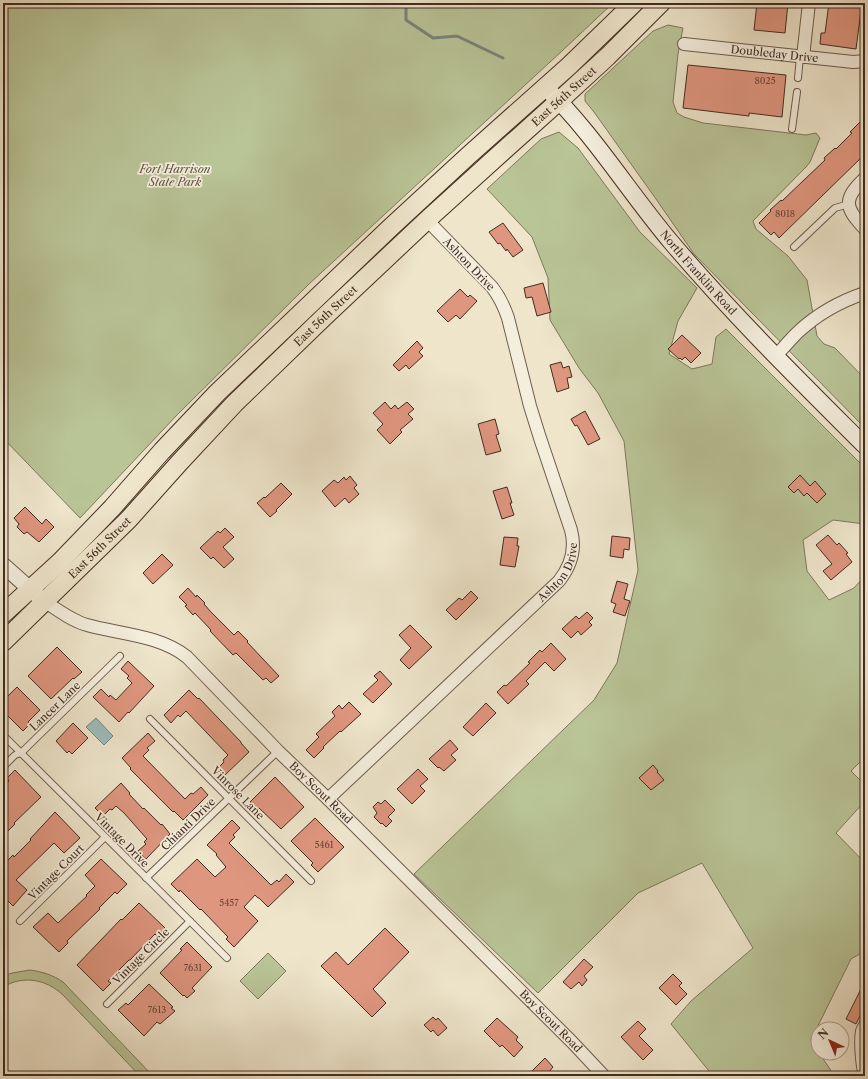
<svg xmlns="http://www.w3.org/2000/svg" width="868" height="1079" font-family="'Libre Caslon Text',serif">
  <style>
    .green { fill: #b9c497; stroke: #7e785c }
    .water { fill: #9bbdbd; stroke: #78837f }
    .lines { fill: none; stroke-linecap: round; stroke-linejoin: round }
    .stream { stroke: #78837f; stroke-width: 3 }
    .building { fill: #df967f; stroke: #442c21 }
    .service-casing { stroke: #6e5a4c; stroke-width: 8 }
    .minor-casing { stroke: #6e5a4c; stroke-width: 14 }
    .tertiary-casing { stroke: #6e5a4c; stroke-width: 17 }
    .secondary-casing { stroke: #442c21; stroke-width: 18 }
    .primary-casing { stroke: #442c21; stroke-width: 20 }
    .service { stroke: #f4eedd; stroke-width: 6 }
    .minor { stroke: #f4eedd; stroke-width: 12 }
    .tertiary { stroke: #f4eedd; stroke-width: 15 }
    .secondary { stroke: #f4eedd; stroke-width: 16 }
    .primary { stroke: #eee5cb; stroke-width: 18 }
    .labels { text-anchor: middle; stroke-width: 3.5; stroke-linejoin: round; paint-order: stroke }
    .number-label { font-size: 9px; fill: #6b4638 }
    .street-label { font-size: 11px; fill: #442c21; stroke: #f4eedd }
    .park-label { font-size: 11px; font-style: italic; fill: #61523e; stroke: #f4eedd }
  </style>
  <rect width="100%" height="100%" fill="#eee5cb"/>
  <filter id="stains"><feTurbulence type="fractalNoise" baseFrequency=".005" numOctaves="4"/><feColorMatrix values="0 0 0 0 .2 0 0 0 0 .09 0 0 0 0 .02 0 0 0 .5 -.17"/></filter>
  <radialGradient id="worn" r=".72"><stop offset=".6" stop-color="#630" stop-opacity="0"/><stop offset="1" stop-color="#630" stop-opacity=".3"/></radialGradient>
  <g class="green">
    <path d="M3 3H613L562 51 309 284 177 415 80 518 29 465 3 438Z"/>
    <path d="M668 25 683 28 678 54 673 102 677 113 684 117 703 123 806 135 816 133 820 138 810 162 806 167 753 221 756 229 788 256 807 280 817 336 824 344 835 348 865 379V428L694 254 656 199 594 112 585 101V94L653 31Z"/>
    <path d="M559 132 578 148 640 232 697 288 678 321 669 354 692 369 712 364 716 337 726 329 865 468V524L833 520 803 540 807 571 829 600 854 588 865 576V757L851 771 865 785V801L836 833 865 863V951L851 959 811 1040 818 1051V1053H819L830 1069 833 1076H713L671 1024 691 1001 753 948 702 863 638 893 538 993 414 874 594 700 617 663 638 570 624 441 598 393 579 368 550 320 548 278 532 237 487 189 541 139Z"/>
    <path d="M268 953 286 971 258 999 240 981Z"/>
    <path d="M30 970C43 972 53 975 63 982L153 1076H140L63 995C46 979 23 975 3 987V976L12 973Z"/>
  </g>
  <path class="water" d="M96 718 113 736 104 745 86 727Z"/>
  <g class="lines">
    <path class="stream" d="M399 3 406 7V20L433 38 457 36 503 58"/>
  </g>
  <g class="building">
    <path d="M757 3H788L785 33 754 30Z"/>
    <path d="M829 3H862L856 49 820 44 821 33H825Z"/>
    <path d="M688 65 786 75 782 117 749 113V116L683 108Z"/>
    <path d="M861 121 865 125V154L779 238 774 232 771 235 759 223 771 211 770 210 781 200 782 201 825 160 824 158 835 148 836 149 852 133 850 132Z"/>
    <path d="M503 223 523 250 513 257 507 249 506 251 500 243 498 244 489 232Z"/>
    <path d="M543 283 551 312 537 316 532 297 526 298 524 288Z"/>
    <path d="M460 289 468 297 470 295 477 301 460 319 456 315 448 322 437 311Z"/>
    <path d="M682 335 701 353 691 363 685 357 682 360 680 358 679 359 668 349Z"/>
    <path d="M417 341 423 348 419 352 423 356 409 369 406 365 399 371 393 365Z"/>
    <path d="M561 362 563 368 569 366 572 377 567 378 569 388 557 392 550 365Z"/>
    <path d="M385 402 391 409 395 405 398 409 407 402 414 409 408 414 413 419 400 430 402 432 390 444 377 430 383 424 373 413Z"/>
    <path d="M585 411 600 439 588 445 577 425 575 426 571 419Z"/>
    <path d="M495 419 499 434 496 435 501 451 486 455 478 424Z"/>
    <path d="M800 475 810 486 815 481 826 494 817 503 807 493 804 496 798 489 794 493 788 487Z"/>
    <path d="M350 476 357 485 354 488 359 494 349 503 345 498 335 507 322 491 334 480 338 483 344 477 346 480Z"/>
    <path d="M281 483 292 494 276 510 277 511 270 517 257 503 264 497 265 498Z"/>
    <path d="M507 487 512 503H510L514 515 502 519 493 491Z"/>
    <path d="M25 507 42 524 46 519 54 527 39 542 27 532 24 534 17 527 19 524 14 518Z"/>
    <path d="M225 528 234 537 223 547 234 559 224 568 213 557 211 559 200 548 218 531 220 533Z"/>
    <path d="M828 535 837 545 839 543 848 553 846 554 852 562 831 580 823 571 832 564 816 545Z"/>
    <path d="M612 536 630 538 629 550 624 549 623 558 610 556Z"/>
    <path d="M504 537 518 538 517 546H519L515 567 500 565Z"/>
    <path d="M162 554 173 565 153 584 143 573Z"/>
    <path d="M617 581 628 584 624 599 630 601 625 616 613 612 616 604 611 602Z"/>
    <path d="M188 588 196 597 197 595 205 603 204 604 211 612 234 635 238 631 248 641 247 642 279 676 271 683 266 678 263 680 236 653 233 655 210 631 211 630 195 613 193 615 185 606 187 605 179 597Z"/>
    <path d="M471 591 478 598 456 620 446 610 459 598 462 600Z"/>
    <path d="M587 612 593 618 589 622 592 625 581 635 578 631 571 638 562 629 576 616 579 619Z"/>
    <path d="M410 625 432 647 409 669 400 660 411 648 399 635Z"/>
    <path d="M551 643 566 659 554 671 545 662 526 681 529 684 508 704 497 692 504 685 506 686 530 663 528 662 540 650 542 652Z"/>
    <path d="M57 647 82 672 74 679 73 678 51 699 28 676Z"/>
    <path d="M128 661 154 686 129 713 128 712 119 722 93 697 101 689 109 697 110 695 116 700 132 683 127 678 129 676 121 669Z"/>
    <path d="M380 671 392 684 373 703 363 694 378 680 374 676Z"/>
    <path d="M17 687 40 710 28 722 30 724 23 731 3 711V701Z"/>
    <path d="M189 690 198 699 199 698 241 742V743L249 752 224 776 217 769 224 762 223 760 228 755 186 711 180 717 178 715 171 723 164 715Z"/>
    <path d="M349 702 361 714 341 732 340 731 323 747 324 748 314 758 306 750 319 737 316 734 335 716 332 712 339 705 342 709Z"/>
    <path d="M486 703 496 713 473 736 463 727Z"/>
    <path d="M73 723 88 738 72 754 69 751 67 753 56 741Z"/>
    <path d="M148 733 155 741 147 748 149 750 143 756 185 799 191 793 193 794 201 787 208 795 183 820 174 811 173 812 130 769 131 768 122 758Z"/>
    <path d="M450 740 458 749 451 755 456 760 444 771 439 767 438 768 429 759Z"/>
    <path d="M653 765 658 771 657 772 664 780 651 790 639 778Z"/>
    <path d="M418 769 428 779 420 786 425 791 412 804 397 789Z"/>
    <path d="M15 770 41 797 14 823 15 824 3 836V787L9 781 7 778Z"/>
    <path d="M275 777 304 807 281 829 259 808 257 810 250 802Z"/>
    <path d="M121 783 130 793 129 794 143 809 144 808 161 825 162 824 170 834 146 859 138 851 146 844 144 842 147 839 124 813 116 806 112 810 110 809 103 816 95 808Z"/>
    <path d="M385 800 395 810 388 817 392 821 386 827 382 823 381 824 374 817 377 813 373 807 378 802 381 804Z"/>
    <path d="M55 812 80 838 64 853 54 843 16 880 27 890 13 906 3 896V869L6 866 4 864 13 855 14 857 31 840 30 839Z"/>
    <path d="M315 818 344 847 318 872 311 865 313 863 291 841Z"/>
    <path d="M232 820 240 828 233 835 235 837 229 843 271 885 277 880 279 882 286 874 294 882 268 907 259 898H258L255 895 244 907 258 921 234 947 226 939 228 937 201 909 200 910 180 890 179 892 171 884 197 859 215 877 226 867 216 855 217 854 207 845Z"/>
    <path d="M101 859 127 884 117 894 115 892 99 908 100 909 67 941 68 943 59 952 33 927 48 913 58 923 87 896 86 895 95 886 85 875Z"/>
    <path d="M139 903 165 928 157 936 155 934 130 960H129L108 981 111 983 103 991 77 965 121 919 122 920Z"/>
    <path d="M385 928 409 952 373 989 386 1003 372 1017 321 966 336 952 348 965Z"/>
    <path d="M187 942 212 967 192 988 195 991 187 998 184 995 183 996 160 973 182 950 180 949Z"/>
    <path d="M584 959 593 967 584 976 587 980 582 986 579 982 571 989 563 982Z"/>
    <path d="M673 974 682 983 679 986 687 994 676 1005 659 988Z"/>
    <path d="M865 981V1006L856 1024 846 1019Z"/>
    <path d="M149 984 173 1007 171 1008 175 1011 160 1024 157 1022 144 1036 118 1010 126 1003 128 1005Z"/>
    <path d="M433 1017 436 1020 438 1018 447 1028 438 1036 433 1030 431 1032 424 1025Z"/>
    <path d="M497 1018 518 1037 516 1040 523 1047 514 1057 502 1045 500 1047 484 1031Z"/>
    <path d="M638 1021 646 1029 639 1036 653 1050 643 1060 621 1037Z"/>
    <path d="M545 1058 553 1067 549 1072 552 1076H527Z"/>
  </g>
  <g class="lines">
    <defs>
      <g id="service">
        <path d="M798 78 800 56"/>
        <path d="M792 129 797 92"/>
        <path d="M794 247 835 208 849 204"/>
        <path d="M150 719 311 881"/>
        <path d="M3 735 227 958"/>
        <path d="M3 767 15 755 21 753 120 656"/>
        <path d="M146 878 278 751"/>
        <path d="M20 921 105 837"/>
        <path d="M107 1004 190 921"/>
        <path d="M862 1076C859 1066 857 1041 859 1031 860 1027 863 1023 865 1019"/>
      </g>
      <g id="minor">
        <path id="s1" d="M684 44 853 62 865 61"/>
        <path d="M803 57 809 3"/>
        <path d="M865 178C843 199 844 207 865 229"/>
        <path d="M776 356C783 348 790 340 797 333 816 315 841 301 865 293"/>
        <path id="s2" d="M44 601C58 610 72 621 87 625 119 634 160 635 187 657L278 751 328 799 572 1042 604 1076"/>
        <path id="s3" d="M328 799 559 581C571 566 576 549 571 530L540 438 530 406 508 318C504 306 499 296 492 287L427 220"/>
      </g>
      <path id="tertiary" d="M3 565 39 597"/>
      <g id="secondary">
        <path id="s4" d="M545 87C593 133 628 191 671 242 732 314 799 380 865 446"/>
      </g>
      <g id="primary">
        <path d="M3 614 60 562 112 508 162 451 217 393 391 227 469 155 569 66 634 3"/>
        <path id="s5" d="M3 642 129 519 179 463 235 403 324 317 427 220 491 162 559 101 607 57 661 3"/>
      </g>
    </defs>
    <use href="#service" class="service-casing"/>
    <use href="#minor" class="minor-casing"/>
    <use href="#tertiary" class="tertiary-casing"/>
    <use href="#secondary" class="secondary-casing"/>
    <use href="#primary" class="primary-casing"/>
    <use href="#service" class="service"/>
    <use href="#minor" class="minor"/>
    <use href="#tertiary" class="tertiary"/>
    <use href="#secondary" class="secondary"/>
    <use href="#primary" class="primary"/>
  </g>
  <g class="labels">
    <g class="number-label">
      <text x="765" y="84">8025</text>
      <text x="785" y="217">8018</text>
      <text x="324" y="848">5461</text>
      <text x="229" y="906">5457</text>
      <text x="193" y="971">7631</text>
      <text x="157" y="1013">7613</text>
    </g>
    <g class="street-label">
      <text dy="4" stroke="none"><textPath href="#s1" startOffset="91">Doubleday Drive</textPath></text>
      <text dy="4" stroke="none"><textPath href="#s5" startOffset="783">East 56th Street</textPath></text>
      <text transform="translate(469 264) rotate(46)" y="4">Ashton Drive</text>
      <text dy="4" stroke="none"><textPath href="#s4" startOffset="241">North Franklin Road</textPath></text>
      <text dy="4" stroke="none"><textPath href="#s5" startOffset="459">East 56th Street</textPath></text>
      <text dy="4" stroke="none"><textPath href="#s5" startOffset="135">East 56th Street</textPath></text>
      <text dy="4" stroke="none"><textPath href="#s3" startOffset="325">Ashton Drive</textPath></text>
      <text transform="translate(55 706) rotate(-44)" y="4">Lancer Lane</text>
      <text transform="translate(238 793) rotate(45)" y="4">Vinrose Lane</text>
      <text dy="4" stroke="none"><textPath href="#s2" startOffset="346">Boy Scout Road</textPath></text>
      <text transform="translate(188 824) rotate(-44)" y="4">Chianti Drive</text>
      <text transform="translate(122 840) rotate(45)" y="4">Vintage Drive</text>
      <text transform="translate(56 872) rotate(-45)" y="4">Vintage Court</text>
      <text transform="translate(141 956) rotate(-45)" y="4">Vintage Circle</text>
      <text dy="4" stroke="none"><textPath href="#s2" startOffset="670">Boy Scout Road</textPath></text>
    </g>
    <g class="park-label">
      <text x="175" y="173">Fort Harrison<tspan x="175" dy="13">State Park</tspan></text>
    </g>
  </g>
  <rect width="868" height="1079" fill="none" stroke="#eee5cb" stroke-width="16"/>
  <rect x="4" y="4" width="860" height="1071" fill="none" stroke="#442c21" stroke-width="2"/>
  <rect x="8" y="8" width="852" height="1063" fill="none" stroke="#442c21"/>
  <g transform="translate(830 1041) rotate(316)"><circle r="19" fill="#f4eedd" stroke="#aea092"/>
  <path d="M0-3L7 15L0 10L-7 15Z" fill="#8f2418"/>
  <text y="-6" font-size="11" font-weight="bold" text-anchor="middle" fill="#442c21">N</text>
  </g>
  <rect width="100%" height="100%" filter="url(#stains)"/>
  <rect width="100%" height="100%" fill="url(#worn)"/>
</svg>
